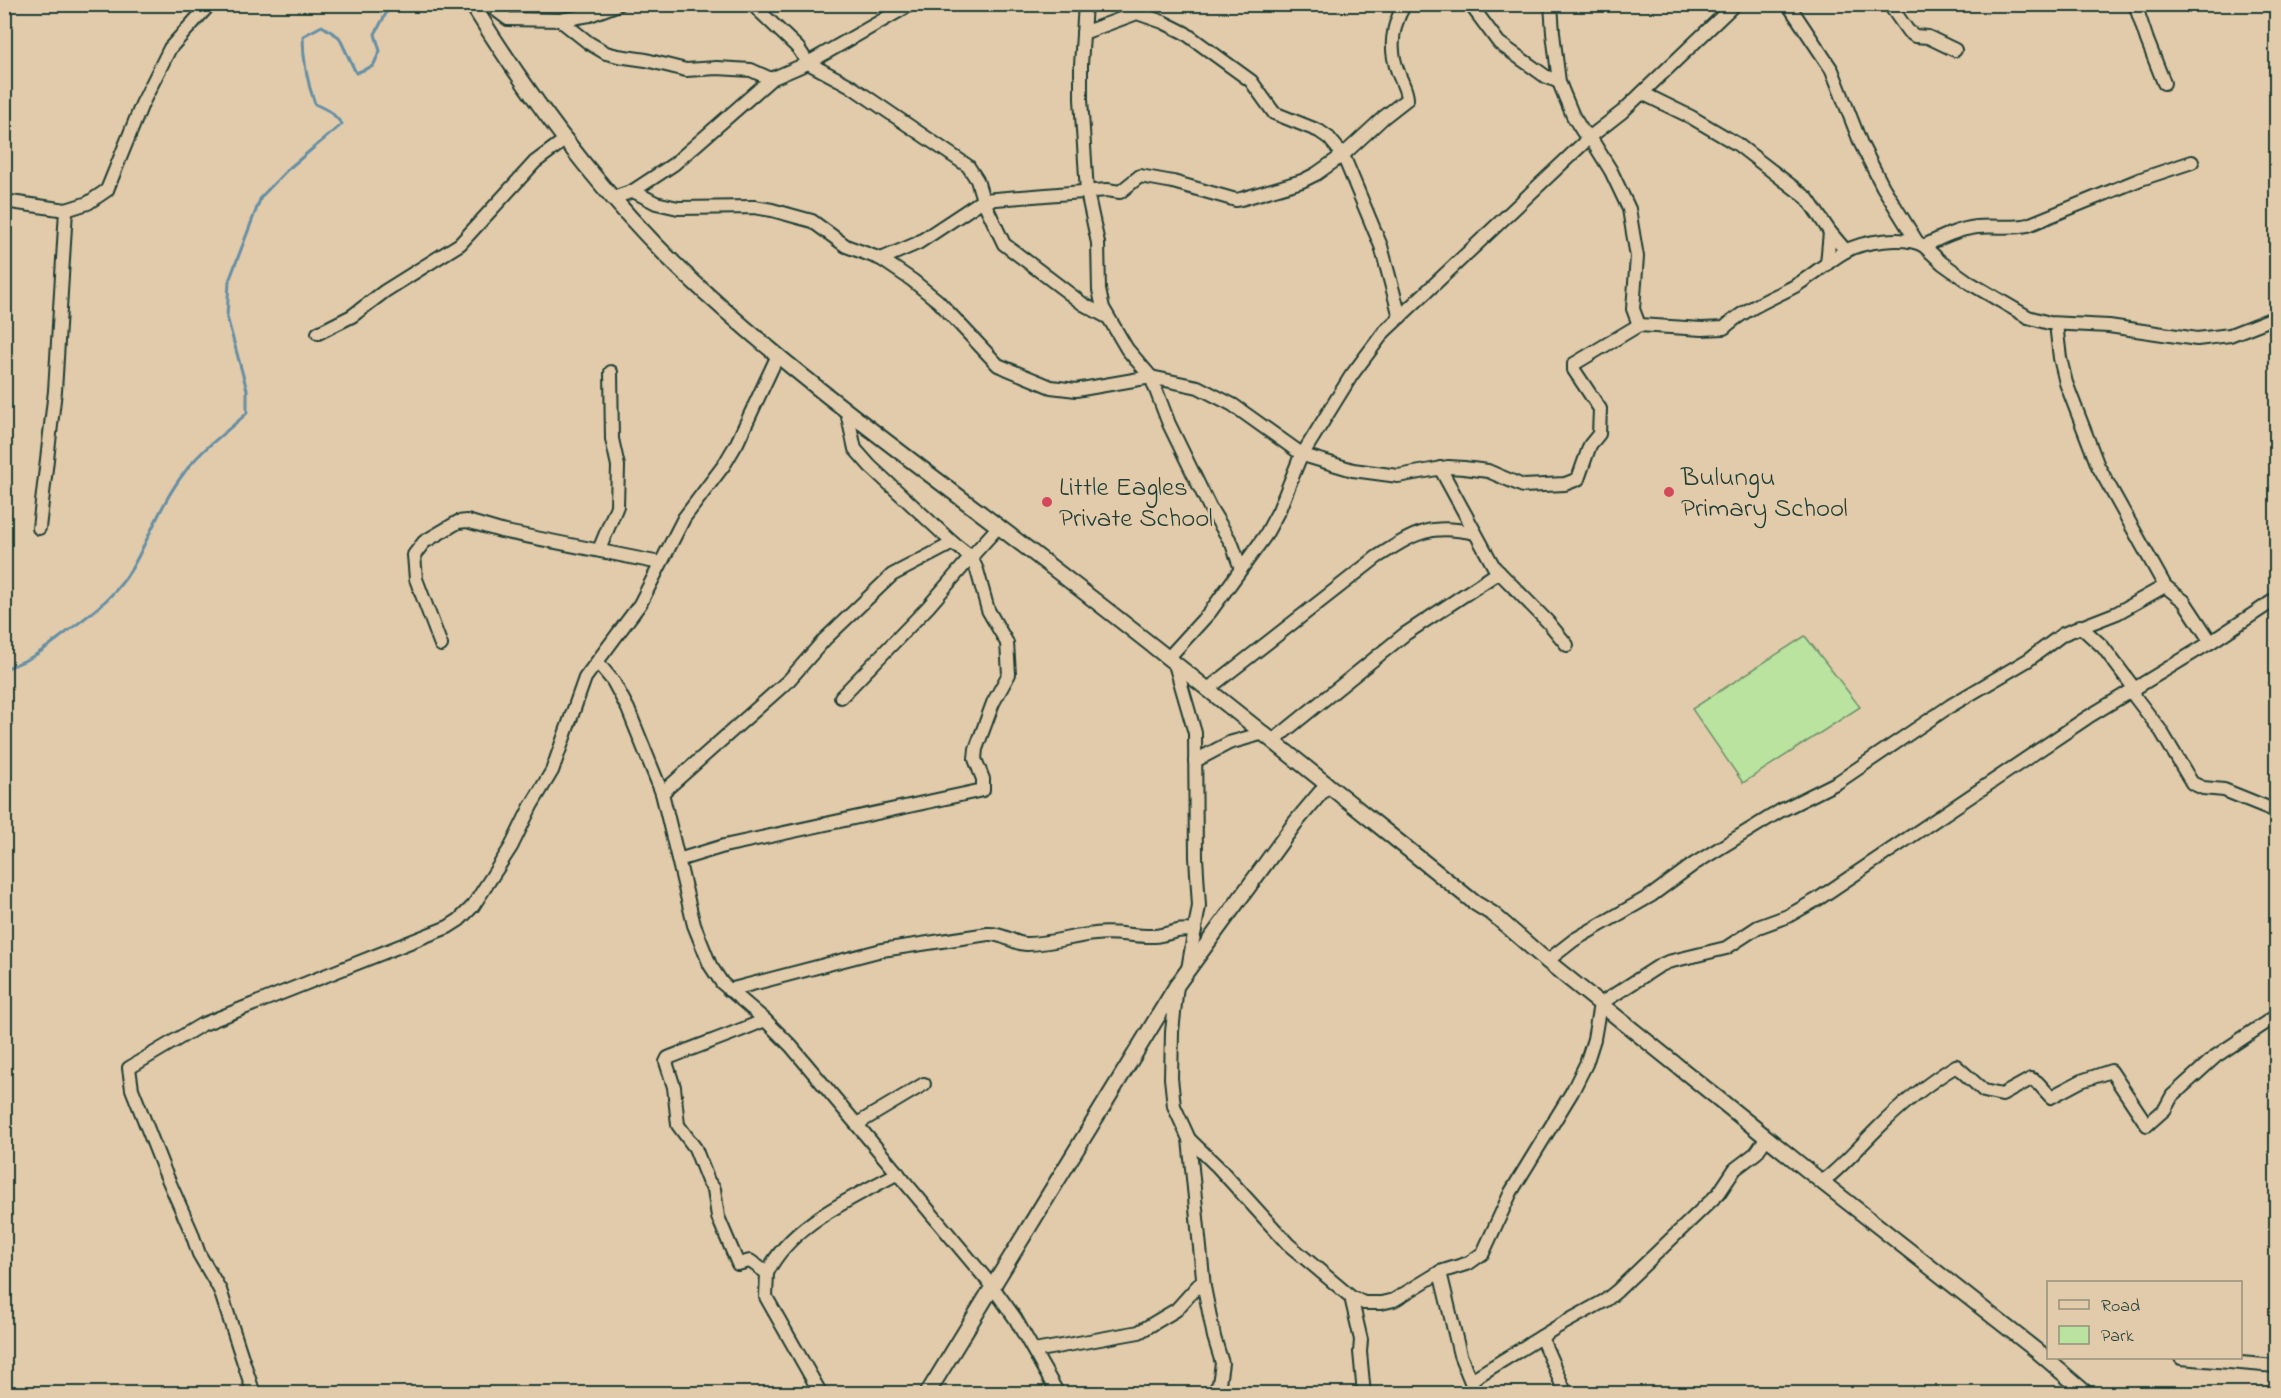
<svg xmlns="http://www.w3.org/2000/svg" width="2281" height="1398" font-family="'Indie Flower',sans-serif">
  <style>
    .green { fill: #b9e39f; stroke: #6c906a; stroke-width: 1.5 }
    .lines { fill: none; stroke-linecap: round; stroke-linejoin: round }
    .stream { stroke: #658fa5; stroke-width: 3 }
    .minor-casing { stroke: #1f3d34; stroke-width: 16 }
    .tertiary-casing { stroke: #1f3d34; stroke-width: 18 }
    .minor { stroke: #e2cbab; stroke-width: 12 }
    .tertiary { stroke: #e2cbab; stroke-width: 14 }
    .poi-dot { fill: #d1495b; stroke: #e2cbab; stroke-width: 2 }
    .labels { text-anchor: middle; stroke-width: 4.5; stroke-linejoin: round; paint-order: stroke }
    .poi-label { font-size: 27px; fill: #1f3d34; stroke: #e2cbab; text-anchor: start }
  </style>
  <rect width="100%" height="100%" fill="#e2cbab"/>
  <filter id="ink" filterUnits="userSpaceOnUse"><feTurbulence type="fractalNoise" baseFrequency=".0167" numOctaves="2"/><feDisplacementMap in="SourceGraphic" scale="12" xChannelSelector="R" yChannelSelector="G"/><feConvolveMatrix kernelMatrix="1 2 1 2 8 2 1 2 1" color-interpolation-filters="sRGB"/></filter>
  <g filter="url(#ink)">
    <path class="green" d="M1805 636 1860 707 1743 783 1692 709Z"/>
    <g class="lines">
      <g class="stream">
        <path d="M4 669C32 659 41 652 63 635 94 611 120 594 138 557 153 528 164 499 184 473 201 449 226 433 247 413V390L227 317 229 281 261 197 287 170 342 124 331 112 315 104C307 82 303 60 303 36L322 26 339 37 356 73 373 66 380 51 375 34 391 4"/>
        <path d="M4 769 9 779 4 804"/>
      </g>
      <defs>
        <g id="minor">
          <path d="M488 4 508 19 560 20 590 15 619 4"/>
          <path d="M752 4 798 48 808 63 849 85 968 166 977 180 983 200 1004 244 1083 304 1107 317"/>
          <path d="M1085 4 1081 65V99L1087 192 1098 243 1099 290 1103 308 1127 349 1151 377 1169 424 1210 508 1232 544 1241 569"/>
          <path d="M1470 4 1499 43 1545 76 1559 82"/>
          <path d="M1551 4 1553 33 1559 82 1563 92 1573 116 1583 132 1590 137 1611 171 1629 209 1637 257 1633 309 1639 325"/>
          <path d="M1788 4 1832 70 1861 144 1883 187 1917 242"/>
          <path d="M1889 4 1908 31 1915 36 1928 37 1955 50"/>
          <path d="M2135 4 2147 40 2164 83"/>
          <path d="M560 20 589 43 606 53 618 56 646 60 686 70 717 68 751 70 771 79"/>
          <path d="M1083 33 1137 13 1163 22 1185 33 1251 81 1274 113 1319 131 1329 138 1343 155 1381 246 1400 317"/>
          <path d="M1642 93 1691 117 1737 144 1807 198 1830 232 1846 251"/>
          <path d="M633 191 656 203 678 208 754 207 772 210 812 221 846 246 881 259 912 280 938 301 998 365 1051 387 1076 390 1151 377 1198 387 1233 405 1303 455 1353 470 1398 476 1448 467 1464 468 1488 471 1523 486 1565 484 1578 479 1590 445 1599 434 1600 409 1574 370V364L1639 325 1702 329 1724 328C1744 309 1771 299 1795 286 1812 276 1827 262 1844 252 1862 241 1906 235 1924 246 1940 238 1958 229 1977 227 1994 225 2011 229 2028 225L2141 179 2192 162"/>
          <path d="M613 198 633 191 674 164 771 79 808 63 911 4"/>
          <path d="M4 201 66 210 88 203 107 190 142 104 170 48 210 4"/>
          <path d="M1924 246 1942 263 1970 283 2028 317 2049 323 2109 326 2197 339 2230 335 2276 317"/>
          <path d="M881 259 918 243 983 200 1107 190 1120 192 1140 176 1173 182 1236 200 1241 199 1302 181 1316 174 1343 155 1384 117 1407 99C1407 90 1401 81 1398 72 1389 49 1392 25 1405 4"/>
          <path d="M1827 264 1830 232"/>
          <path d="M2056 324 2060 358 2066 383 2098 466 2165 586 2184 601 2211 642"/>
          <path d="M318 333 352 316 385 291 460 244 535 162 566 139"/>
          <path d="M847 412 855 449 870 466 953 543"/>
          <path d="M1440 468 1494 567 1548 622 1567 645"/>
          <path d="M39 528 55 391 66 210"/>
          <path d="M599 550 617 506 618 466 612 439 611 372"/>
          <path d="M2080 626 2103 647 2134 688 2135 697 2161 731 2192 783 2203 788 2224 790 2276 811"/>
          <path d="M441 645 416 579 414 555 424 542 458 522 467 521 501 531 660 563"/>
          <path d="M1169 657 1210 612 1265 536 1279 510 1299 460 1351 376 1384 332 1590 137 1622 112 1735 4"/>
          <path d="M598 663 613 681 628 709 662 793 694 925 710 965 722 983 765 1020 791 1046 992 1286 1015 1318 1058 1394"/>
          <path d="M1175 664 1195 733 1196 857 1199 906 1188 969"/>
          <path d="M1208 689 1377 557C1415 533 1429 523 1475 533"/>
          <path d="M1274 740 1405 634 1499 572"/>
          <path d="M1195 761 1229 743 1264 733"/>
          <path d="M662 793 789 680 825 639 892 575 953 543 971 557 999 526"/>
          <path d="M678 860 724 846 983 790V779L975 759 976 749 993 703 1009 674 1007 643 988 610 977 570 971 557 928 607 841 697"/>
          <path d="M1547 961 1574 940 1652 895 1694 864 1780 811 1838 782 1950 706 2028 660 2063 634 2117 613 2165 586"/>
          <path d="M1177 985 1172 1032 1171 1078 1174 1106 1189 1139 1204 1287 1214 1337 1222 1363 1219 1384 1212 1394"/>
          <path d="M729 990 882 950 988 934C1004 933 1013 944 1027 944 1051 944 1072 936 1095 934 1114 931 1135 937 1155 936 1171 934 1178 928 1195 931"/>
          <path d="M765 1020C733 1034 700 1045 668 1058L666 1062 674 1087 678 1125 695 1148 708 1181 714 1189 718 1217 738 1264 750 1261 767 1273 766 1297 821 1394"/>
          <path d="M857 1124 924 1084"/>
          <path d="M1189 1139 1218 1167 1288 1244 1351 1297 1364 1303H1381L1394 1300 1440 1272 1469 1263 1483 1253 1511 1192 1572 1092 1586 1064 1594 1039 1600 1004 1659 966 1668 962 1726 948 1758 927 1788 916 1818 899 2088 717 2211 642 2276 599"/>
          <path d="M1822 1182C1842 1167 1858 1148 1876 1130 1900 1106 1926 1084 1956 1066L1984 1091 2002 1095 2031 1079 2037 1082 2051 1097 2081 1081 2111 1071 2147 1125 2165 1109 2172 1096 2216 1056 2276 1016"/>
          <path d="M1440 1272 1460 1355 1476 1394"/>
          <path d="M767 1273C791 1224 851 1199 898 1173"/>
          <path d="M1351 1297 1361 1340 1360 1352 1364 1394"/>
          <path d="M1541 1337 1566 1394"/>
          <path d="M1034 1351 1139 1332 1176 1310 1203 1280"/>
          <path d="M2181 1358 2276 1366"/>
          <path d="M1471 1380 1557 1327 1606 1300 1617 1291 1719 1193 1735 1169 1756 1153 1767 1137"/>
          <path d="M254 1394 220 1290 199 1254 191 1231 164 1170 132 1089 129 1068 201 1025 448 927 459 920 473 906 511 847 531 806 552 771 585 678 640 604 684 518 724 465 737 443 778 355"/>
        </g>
        <g id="tertiary">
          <path d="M472 4C531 100 601 193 682 271 798 381 929 472 1054 569 1196 678 1335 791 1475 903L1493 914 1547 961 1822 1182 2037 1351 2087 1394"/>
          <path d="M927 1394 1177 985 1295 823 1327 785"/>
        </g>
      </defs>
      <use href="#minor" class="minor-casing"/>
      <use href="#tertiary" class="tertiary-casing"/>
      <use href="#minor" class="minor"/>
      <use href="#tertiary" class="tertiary"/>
    </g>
  </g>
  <g class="poi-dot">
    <circle cx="1669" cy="492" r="6"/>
    <circle cx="1047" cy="502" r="6"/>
  </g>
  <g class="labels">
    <g class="poi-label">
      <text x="1681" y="485">Bulungu<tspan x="1681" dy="31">Primary School</tspan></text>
      <text x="1059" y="495">Little Eagles<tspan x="1059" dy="31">Private School</tspan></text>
    </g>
  </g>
  <rect width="2281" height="1398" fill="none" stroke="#e2cbab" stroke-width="24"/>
  <rect x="12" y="12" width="2257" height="1374" fill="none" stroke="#1f3d34" stroke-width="2" filter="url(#ink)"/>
  <rect x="2047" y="1281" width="195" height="78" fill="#e2cbab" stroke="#94927b" stroke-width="1.5"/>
  <rect x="2059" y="1300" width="30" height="9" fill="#e2cbab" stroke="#94927b" stroke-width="1.5"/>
  <text x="2101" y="1311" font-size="18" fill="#1f3d34">Road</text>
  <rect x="2059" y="1326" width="30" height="18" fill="#b9e39f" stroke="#94927b" stroke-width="1.5"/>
  <text x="2101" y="1341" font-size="18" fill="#1f3d34">Park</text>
</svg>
